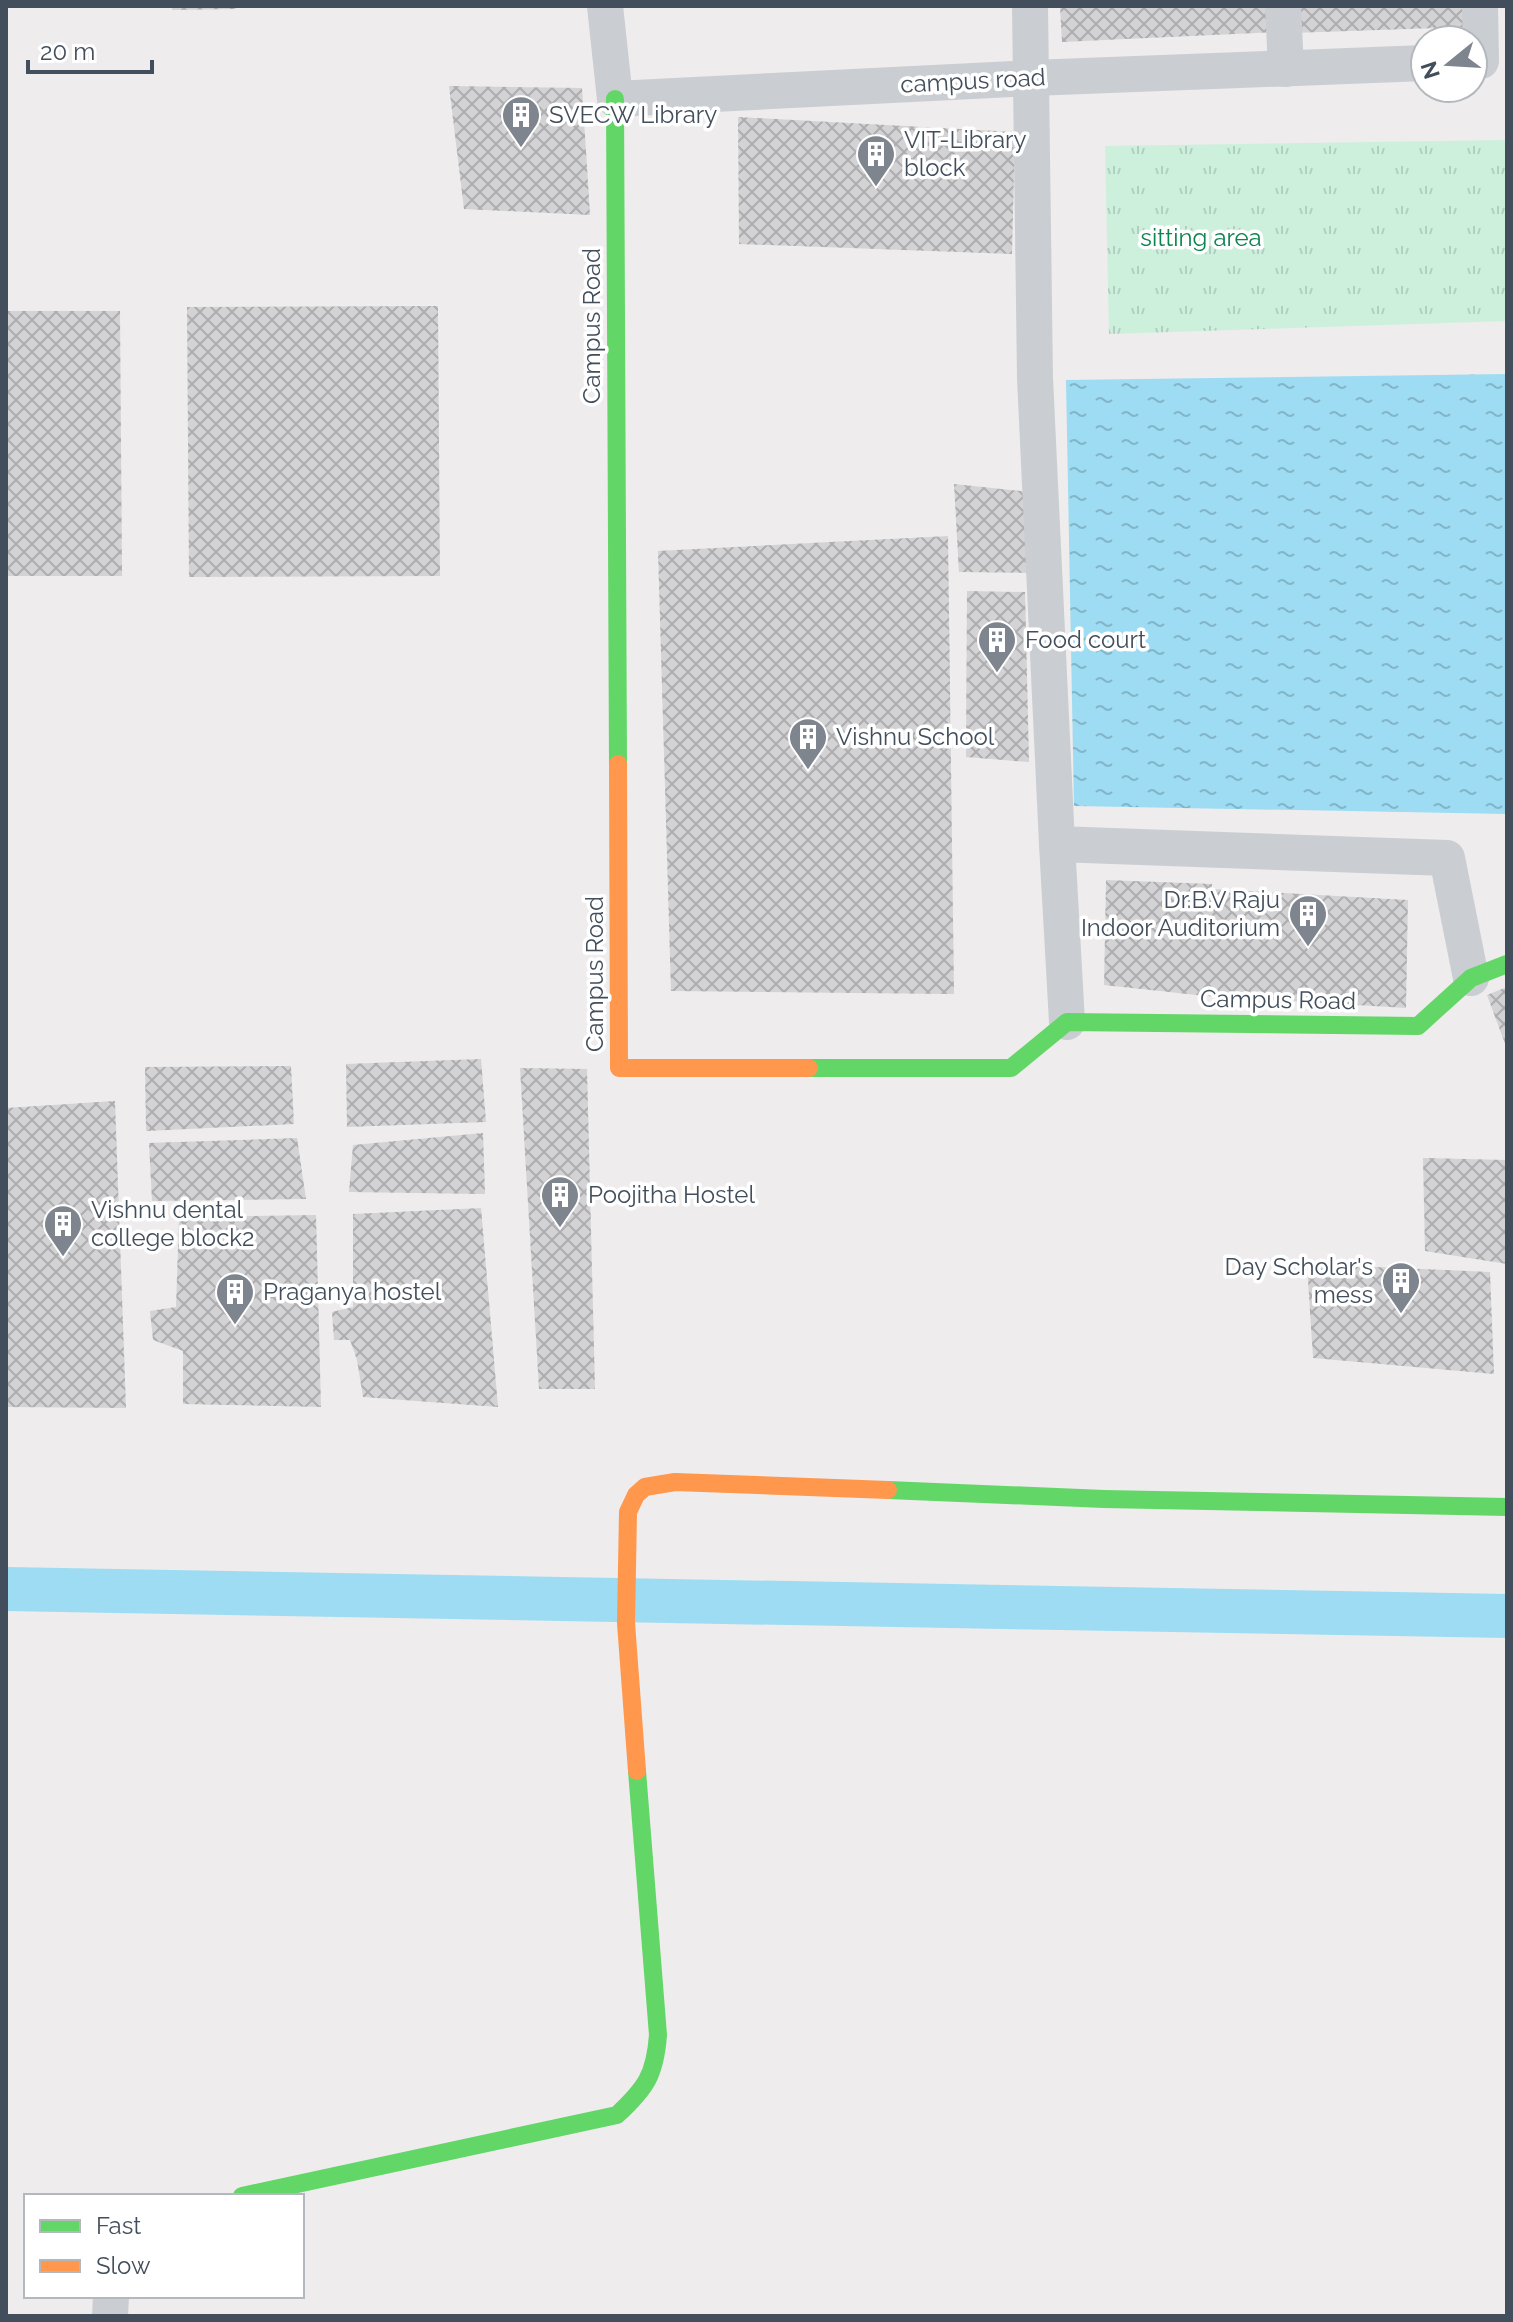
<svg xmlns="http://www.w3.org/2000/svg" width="1513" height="2322" font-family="Raleway,sans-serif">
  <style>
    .park { fill: url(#park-tufts) }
    .water { fill: url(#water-ripples) }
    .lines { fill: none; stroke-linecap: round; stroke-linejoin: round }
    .canal { stroke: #9ddcf3; stroke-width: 44 }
    .building { fill: url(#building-cross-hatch) }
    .street { stroke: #cacdd1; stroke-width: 36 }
    .fast { stroke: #63d668; stroke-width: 18 }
    .slow { stroke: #ff974d; stroke-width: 18 }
    .labels { text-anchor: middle; stroke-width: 7; stroke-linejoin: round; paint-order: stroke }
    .street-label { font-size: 24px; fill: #424e5b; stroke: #fff }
    .poi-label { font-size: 24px; fill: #424e5b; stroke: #fff; text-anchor: start }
    .park-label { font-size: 24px; fill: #0b844f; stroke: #fff }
  </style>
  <defs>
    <pattern id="park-tufts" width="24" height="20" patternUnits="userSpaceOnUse" patternTransform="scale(2)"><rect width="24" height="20" fill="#cdf0dd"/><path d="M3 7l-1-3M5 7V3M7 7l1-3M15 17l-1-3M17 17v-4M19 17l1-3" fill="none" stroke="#b1cfc0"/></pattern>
    <pattern id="water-ripples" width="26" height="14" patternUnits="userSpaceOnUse" patternTransform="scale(2)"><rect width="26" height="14" fill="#9ddcf3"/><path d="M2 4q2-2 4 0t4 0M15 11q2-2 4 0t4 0" fill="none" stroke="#82b5c8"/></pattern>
    <pattern id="building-cross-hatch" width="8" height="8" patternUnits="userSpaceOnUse" patternTransform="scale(2)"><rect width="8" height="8" fill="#d3d3d5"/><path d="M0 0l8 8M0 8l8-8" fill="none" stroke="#adadb0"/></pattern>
  </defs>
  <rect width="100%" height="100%" fill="#eeecec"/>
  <path class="park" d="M1507 140V321L1109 334 1105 146Z"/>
  <path class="water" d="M1507 374V814L1074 806 1066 380Z"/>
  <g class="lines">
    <path class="canal" d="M6 1589 1507 1616"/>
  </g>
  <g class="building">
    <path d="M172 6H235L236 9 172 10Z"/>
    <path d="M1060 6H1275L1276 32 1062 42Z"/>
    <path d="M1291 6H1466V27L1292 33Z"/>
    <path d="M449 86 582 88 590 215 464 209Z"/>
    <path d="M738 117 1015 132 1012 254 739 244Z"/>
    <path d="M438 306 440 576 189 577 187 307Z"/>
    <path d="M6 311H120L122 576H6Z"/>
    <path d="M954 484 1031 492V573L959 572Z"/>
    <path d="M948 536 954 994 671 991 658 551Z"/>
    <path d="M967 591 1025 592 1029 762 966 757Z"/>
    <path d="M1106 880 1212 884V889L1408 900 1406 1008 1206 996 1104 985Z"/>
    <path d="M1507 987V1049L1487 995Z"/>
    <path d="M481 1059 486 1122 347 1127 346 1064Z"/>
    <path d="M291 1066 294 1124 146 1131 145 1067Z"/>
    <path d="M520 1068 587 1069 595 1389H539Z"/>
    <path d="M115 1101 126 1408 6 1407V1108Z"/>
    <path d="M483 1133 485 1194 349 1192 353 1145Z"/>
    <path d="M297 1138 306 1199 152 1201 149 1143Z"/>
    <path d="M1423 1158 1507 1160V1264L1425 1251Z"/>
    <path d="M481 1208 498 1407 363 1397 357 1360 350 1340H334L332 1312 353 1307V1214Z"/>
    <path d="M316 1215 321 1407 183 1404V1351L153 1340 150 1311 176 1307 179 1217Z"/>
    <path d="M1307 1264 1490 1272 1494 1374 1313 1358Z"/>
  </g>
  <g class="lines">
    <g class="street">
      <path d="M605 6 615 99 1032 78 1425 63"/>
      <path d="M1030 6 1035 378 1057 844 1447 858 1471 978"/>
      <path d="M1283 6 1286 69"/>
      <path d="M1480 6 1481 61"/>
      <path d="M1057 844 1067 1022"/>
      <path d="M110 2316 111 2296"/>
    </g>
    <g class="fast">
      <path d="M615 99 618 764"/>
      <path d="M809 1068H1011L1067 1022 1418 1026 1471 978 1507 964"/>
      <path d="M888 1490 1104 1499 1507 1507"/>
      <path d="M242 2196 617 2115C646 2088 655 2075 658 2035L637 1771"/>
    </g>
    <g class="slow">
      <path d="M618 764 619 1068H809"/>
      <path d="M637 1771 626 1623 628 1512 636 1495 645 1487 675 1482 888 1490"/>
    </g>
  </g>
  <defs>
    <symbol id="building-pin" viewBox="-11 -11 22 30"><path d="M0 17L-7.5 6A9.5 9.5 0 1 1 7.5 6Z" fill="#7e858e" stroke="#fff"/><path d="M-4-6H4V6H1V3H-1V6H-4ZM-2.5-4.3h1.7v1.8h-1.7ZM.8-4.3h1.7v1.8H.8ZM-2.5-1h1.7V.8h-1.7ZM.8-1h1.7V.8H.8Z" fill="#fff"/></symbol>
  </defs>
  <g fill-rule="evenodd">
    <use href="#building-pin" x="499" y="93" width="44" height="60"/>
    <use href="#building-pin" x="854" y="132" width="44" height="60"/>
    <use href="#building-pin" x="975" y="618" width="44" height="60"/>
    <use href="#building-pin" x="786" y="715" width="44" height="60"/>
    <use href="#building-pin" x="1286" y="892" width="44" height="60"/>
    <use href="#building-pin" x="538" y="1173" width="44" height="60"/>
    <use href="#building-pin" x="41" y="1202" width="44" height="60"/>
    <use href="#building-pin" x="1379" y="1259" width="44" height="60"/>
    <use href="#building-pin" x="213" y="1270" width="44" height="60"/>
  </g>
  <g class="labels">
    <g class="street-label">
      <text transform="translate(973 81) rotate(-3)" y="8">campus road</text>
      <text transform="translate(592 326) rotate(-90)" y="8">Campus Road</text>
      <text transform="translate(595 974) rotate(-90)" y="8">Campus Road</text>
      <text transform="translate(1278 1000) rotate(1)" y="8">Campus Road</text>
    </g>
    <g class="poi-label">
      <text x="549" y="123">SVECW Library</text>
      <text x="904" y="148">VIT-Library<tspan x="904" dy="28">block</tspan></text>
      <text x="1025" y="648">Food court</text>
      <text x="836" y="745">Vishnu School</text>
      <text x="1280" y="908" text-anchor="end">Dr.B.V Raju<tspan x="1280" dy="28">Indoor Auditorium</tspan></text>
      <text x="588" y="1203">Poojitha Hostel</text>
      <text x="91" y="1218">Vishnu dental<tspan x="91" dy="28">college block2</tspan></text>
      <text x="1373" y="1275" text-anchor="end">Day Scholar's<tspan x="1373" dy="28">mess</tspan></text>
      <text x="263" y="1300">Praganya hostel</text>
    </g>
    <g class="park-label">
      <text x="1201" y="246">sitting area</text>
    </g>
  </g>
  <rect width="1513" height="2322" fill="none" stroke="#424e5b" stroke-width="16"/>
  <rect x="24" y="2194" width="280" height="104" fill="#ffffff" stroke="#b3b8bd" stroke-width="2"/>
  <rect x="40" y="2220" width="40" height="12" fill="#63d668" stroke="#b3b8bd" stroke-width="2"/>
  <text x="96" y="2234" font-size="24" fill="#424e5b">Fast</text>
  <rect x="40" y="2260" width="40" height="12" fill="#ff974d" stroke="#b3b8bd" stroke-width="2"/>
  <text x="96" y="2274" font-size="24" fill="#424e5b">Slow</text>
  <g transform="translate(1449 64) rotate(252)"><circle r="38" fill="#ffffff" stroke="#b3b8bd" stroke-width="2"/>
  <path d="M0-6L14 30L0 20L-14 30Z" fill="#7e858e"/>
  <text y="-12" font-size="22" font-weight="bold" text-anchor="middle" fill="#424e5b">N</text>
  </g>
  <path d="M28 60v12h124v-12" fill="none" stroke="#424e5b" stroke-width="4"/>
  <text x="40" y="60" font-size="24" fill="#424e5b" stroke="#ffffff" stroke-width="6" paint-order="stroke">20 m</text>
</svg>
